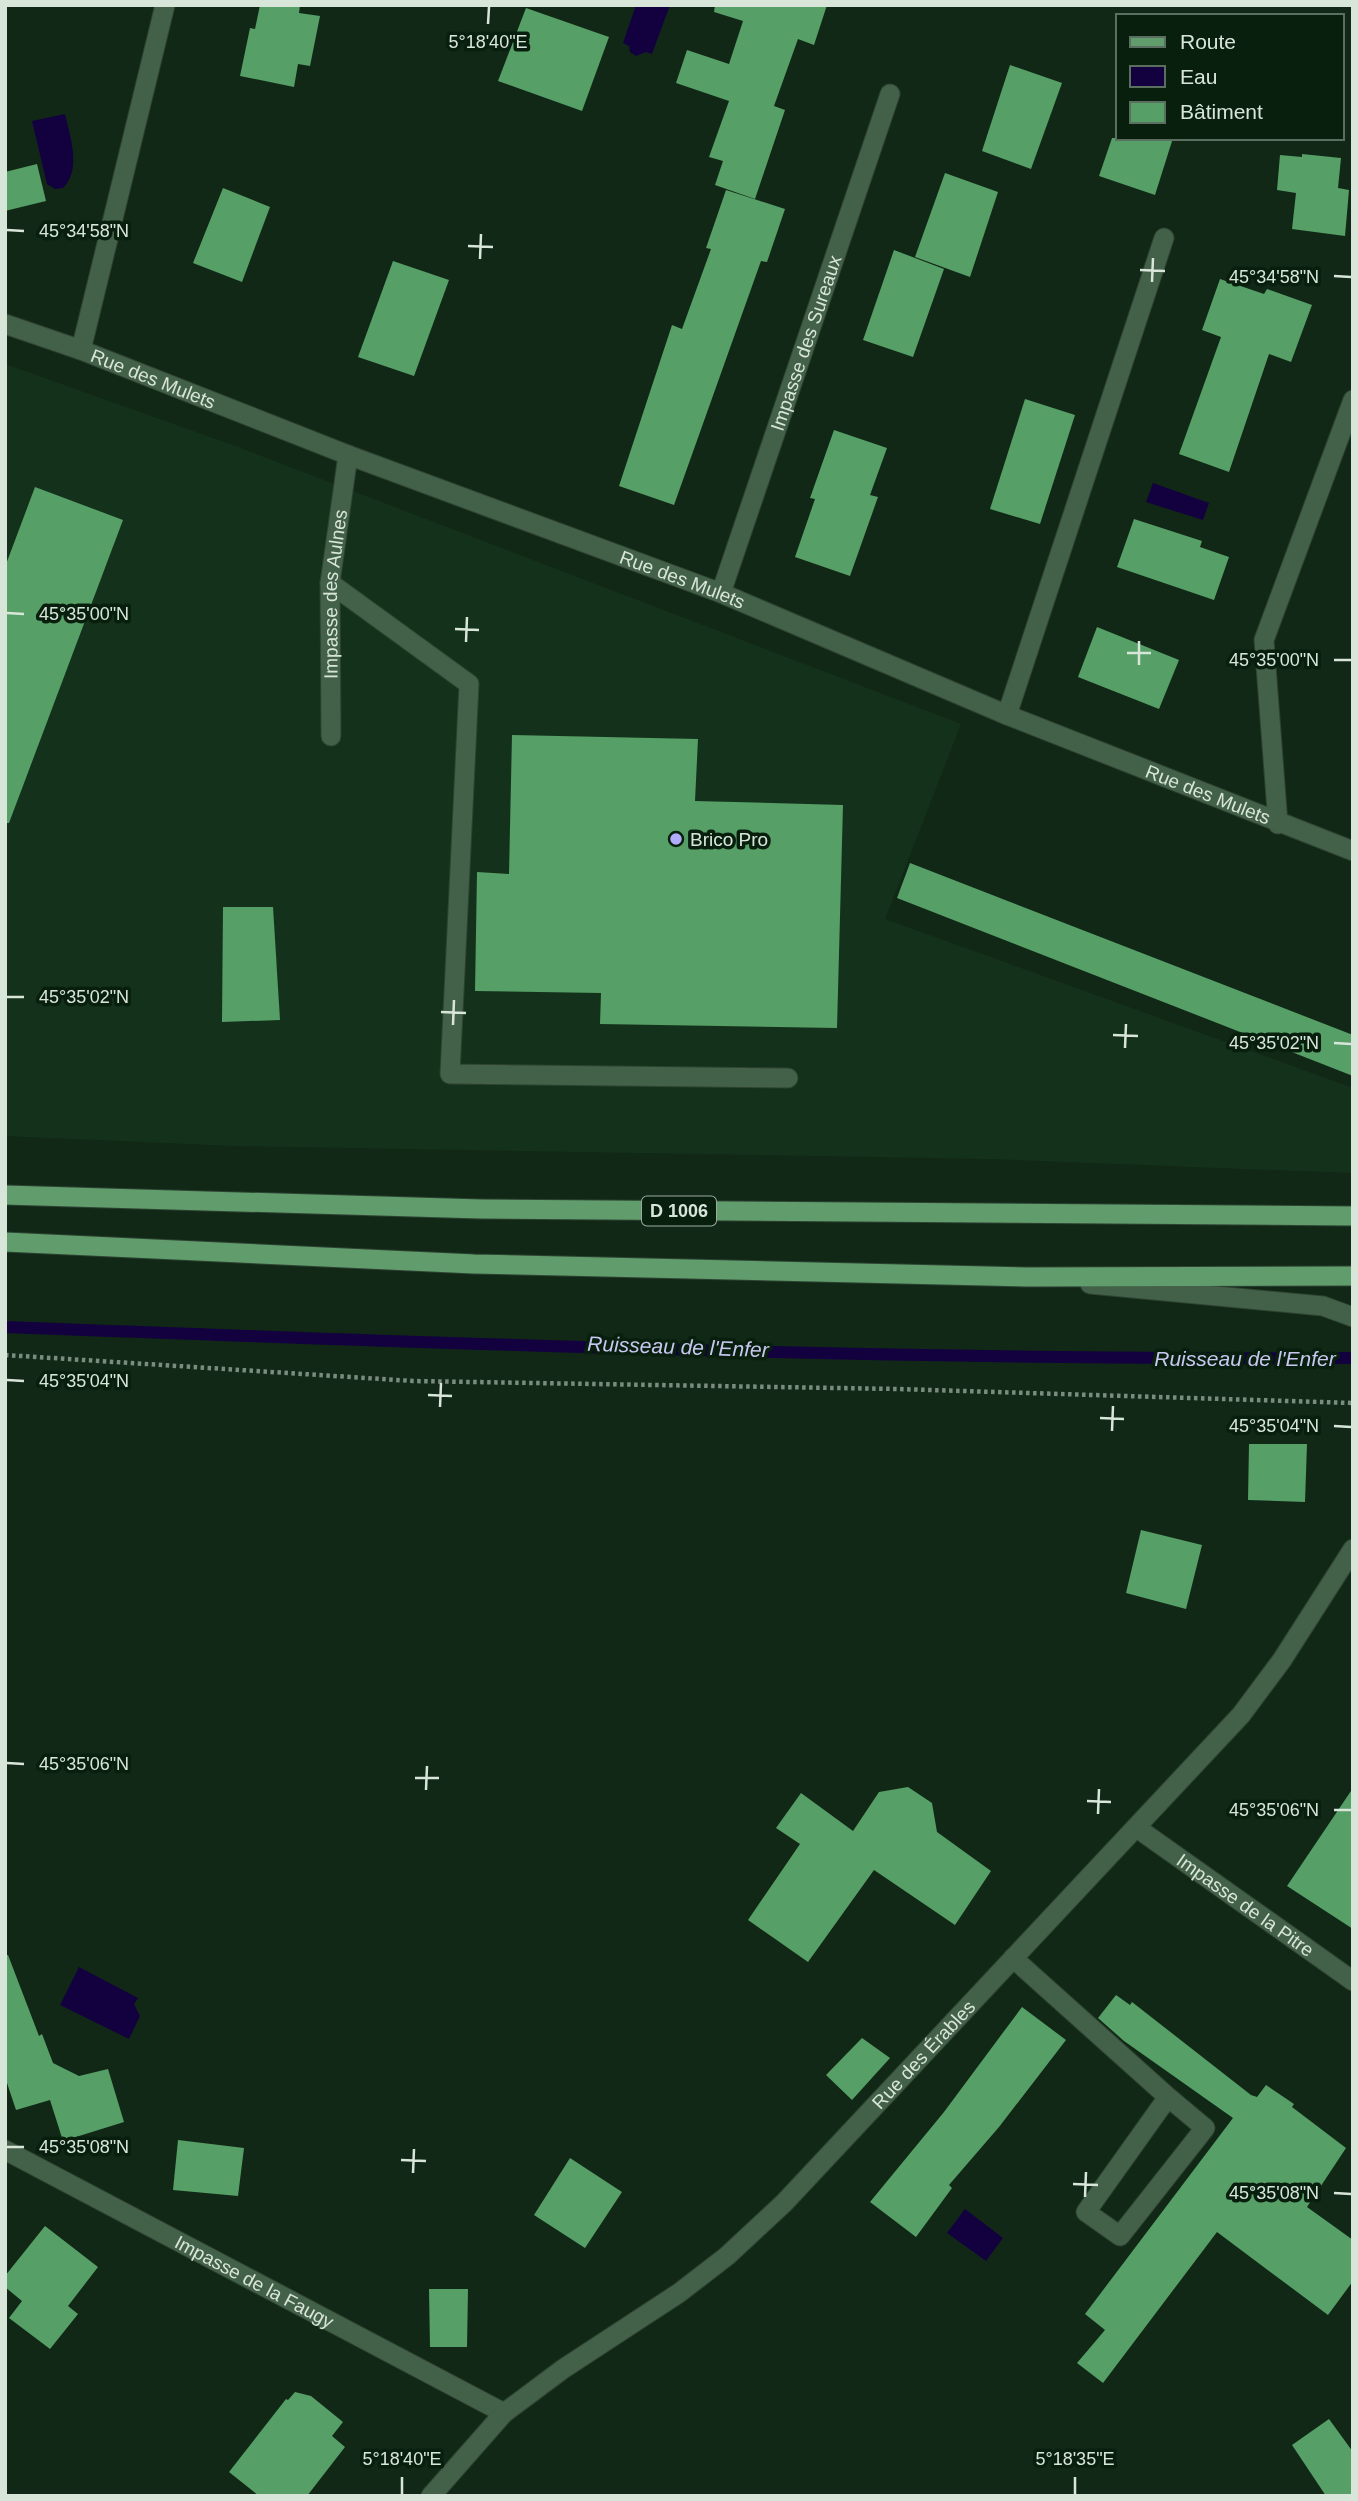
<svg xmlns="http://www.w3.org/2000/svg" width="1358" height="2501" font-family="Arial,sans-serif">
  <style>
    .built { fill: #14321b }
    .water { fill: #12003f }
    .lines { fill: none; stroke-linecap: round; stroke-linejoin: round }
    .stream { stroke: #12003f; stroke-width: 12 }
    .building { fill: #569f66 }
    .service-casing { stroke: #2e4332; stroke-width: 21 }
    .minor-casing { stroke: #2e4332; stroke-width: 21 }
    .tertiary-casing { stroke: #2e4332; stroke-width: 21 }
    .primary-casing { stroke: #2e4332; stroke-width: 21 }
    .path { stroke: #7a8c7d; stroke-width: 4.5; stroke-dasharray: 3.5 3.5; stroke-linecap: butt }
    .service { stroke: #436048; stroke-width: 19 }
    .minor { stroke: #436048; stroke-width: 19 }
    .tertiary { stroke: #436048; stroke-width: 19 }
    .primary { stroke: #609c6c; stroke-width: 19 }
    .ticks { fill: none; stroke: #d8e6da; stroke-width: 2.5 }
    .poi-dot { fill: #b0adfa; stroke: #081f0e; stroke-width: 2.5 }
    .labels { text-anchor: middle; stroke-width: 7; stroke-linejoin: round; paint-order: stroke }
    .shield { fill: #081f0e; stroke: #9aaa9d; stroke-width: 2 }
    .shield-label { font-size: 18px; font-weight: bold; fill: #d8e6da }
    .street-label { font-size: 19px; fill: #d8e6da; stroke: #081f0e }
    .poi-label { font-size: 19px; fill: #d8e6da; stroke: #081f0e; text-anchor: start }
    .water-label { font-size: 21px; font-style: italic; fill: #c7c7f0; stroke: #081f0e }
    .ticks-label { font-size: 18px; text-anchor: middle; fill: #d8e6da; stroke: #081f0e; stroke-width: 7; stroke-linejoin: round; paint-order: stroke }
  </style>
  <rect width="100%" height="100%" fill="#122817"/>
  <path class="built" d="M5 364 238 447 961 724 885 919 1353 1088V1173L989 1159 235 1146 5 1136Z"/>
  <g class="water">
    <path d="M636 5H670L652 54 646 52 636 56 630 52 629 46 623 43Z"/>
    <path d="M65 114C70 136 82 170 63 188L55 189 47 184 32 121Z"/>
    <path d="M1153 483 1209 503 1203 520 1146 502Z"/>
    <path d="M79 1967 138 1998 134 2004 140 2016 129 2039 60 2005Z"/>
    <path d="M965 2209 1003 2238 986 2261 947 2233Z"/>
  </g>
  <g class="lines">
    <path class="stream" d="M5 1327C453 1344 902 1360 1350 1358"/>
  </g>
  <g class="building">
    <path d="M260 5H300L299 13 320 16 310 66 298 64 294 87 240 76 250 28 255 29Z"/>
    <path d="M715 5H827L814 45 798 39 774 106 785 110 755 199 715 185 723 161 709 157 729 101 676 83 687 50 729 64 743 21 714 12Z"/>
    <path d="M526 8 609 37 582 111 498 81Z"/>
    <path d="M1010 65 1062 83 1031 169 982 151Z"/>
    <path d="M1112 138H1173L1155 195 1099 176Z"/>
    <path d="M1302 154 1341 158 1338 188 1349 190 1345 236 1292 229 1296 193 1277 190 1280 155 1302 157Z"/>
    <path d="M37 164 46 201 5 211V172Z"/>
    <path d="M945 173 998 192 970 277 915 257Z"/>
    <path d="M223 188 270 207 242 282 193 263Z"/>
    <path d="M726 190 785 209 767 262 761 261 674 505 619 486 672 325 682 329 711 249 706 248Z"/>
    <path d="M894 250 944 269 913 357 863 340Z"/>
    <path d="M393 261 449 280 414 376 358 357Z"/>
    <path d="M1220 279 1264 294 1267 289 1312 305 1291 362 1269 354 1229 472 1179 454 1221 337 1202 330Z"/>
    <path d="M1025 399 1075 415 1040 524 990 509Z"/>
    <path d="M834 430 887 448 870 495 878 497 850 576 795 557 815 499 810 498Z"/>
    <path d="M35 487 123 520 9 823H5V567Z"/>
    <path d="M1134 519 1202 541 1200 547 1229 557 1214 600 1117 567Z"/>
    <path d="M1097 627 1179 660 1159 709 1078 677Z"/>
    <path d="M512 735 698 739 695 801 843 805 837 1028 600 1024 601 993 475 991 477 872 509 874Z"/>
    <path d="M910 863 1353 1035V1076L897 898Z"/>
    <path d="M223 907H273L280 1020 222 1022Z"/>
    <path d="M1249 1444H1307L1305 1502 1248 1500Z"/>
    <path d="M1141 1530 1202 1545 1186 1609 1126 1593Z"/>
    <path d="M908 1787 932 1803 937 1832 991 1871 955 1925 874 1870 808 1962 748 1920 800 1844 776 1828 801 1793 853 1831 879 1792Z"/>
    <path d="M1353 1788V1929L1287 1886Z"/>
    <path d="M5 1955H8L39 2036 42 2034 53 2063 79 2076 108 2069 124 2122 63 2141 50 2100 16 2110 5 2077Z"/>
    <path d="M1116 1995 1130 2005 1132 2002 1251 2095 1257 2097 1266 2085 1294 2104 1292 2107 1346 2148 1307 2207 1353 2240V2281L1328 2315 1217 2232 1103 2383 1077 2363 1105 2330 1085 2314 1233 2118 1124 2041 1098 2018Z"/>
    <path d="M1022 2007 1066 2040 999 2127 949 2185 952 2188 916 2237 870 2202 944 2112Z"/>
    <path d="M862 2038 890 2058 852 2100 826 2075Z"/>
    <path d="M178 2140 244 2148 238 2196 173 2190Z"/>
    <path d="M570 2158 622 2192 585 2248 534 2215Z"/>
    <path d="M45 2226 98 2267 68 2306 78 2314 50 2349 9 2318 22 2301 5 2287V2276Z"/>
    <path d="M429 2289H468L467 2347H430Z"/>
    <path d="M295 2392 311 2396 343 2422 332 2436 345 2447 307 2496H259L229 2472 286 2399 288 2400Z"/>
    <path d="M1329 2419 1353 2452V2496H1326L1292 2445Z"/>
  </g>
  <g class="lines">
    <defs>
      <g id="service">
        <path d="M330 583 469 684 450 1074 788 1078"/>
        <path id="s1" d="M721 593 890 94"/>
        <path d="M1007 715 1164 238"/>
        <path d="M1278 824 1264 640 1353 400"/>
        <path id="s2" d="M1137 1828 1353 1981"/>
        <path d="M1013 1958 1168 2097 1086 2212 1120 2236 1205 2128 1168 2097"/>
        <path id="s3" d="M5 2150 504 2413"/>
      </g>
      <g id="minor">
        <path id="s4" d="M5 324 81 350 348 455 721 593 1007 715 1353 851"/>
        <path d="M81 350 165 5"/>
        <path id="s5" d="M331 736 330 583 348 455"/>
      </g>
      <g id="tertiary">
        <path d="M1090 1284 1323 1306 1353 1317"/>
        <path id="s6" d="M431 2496 504 2413 563 2369 679 2293 727 2256 784 2203 1241 1715 1282 1660 1353 1549"/>
      </g>
      <g id="primary">
        <path d="M5 1195 481 1209 1353 1216"/>
        <path d="M5 1242 474 1264 1027 1277 1353 1276"/>
      </g>
    </defs>
    <use href="#service" class="service-casing"/>
    <use href="#minor" class="minor-casing"/>
    <use href="#tertiary" class="tertiary-casing"/>
    <use href="#primary" class="primary-casing"/>
    <path class="path" d="M5 1355 413 1381 898 1389 1353 1403"/>
    <use href="#service" class="service"/>
    <use href="#minor" class="minor"/>
    <use href="#tertiary" class="tertiary"/>
    <use href="#primary" class="primary"/>
  </g>
  <path class="ticks" d="M488 24 489 7M7 230 24 231M468 246 493 247M480 259 481 234M1140 270 1165 271M1334 276 1351 277M1152 282 1153 258M7 613 24 614M455 629 479 630M466 642 467 617M1127 653H1151M1334 660H1351M1139 665V641M7 997H24M441 1012 466 1013M453 1025 454 1000M1113 1035 1138 1036M1334 1043 1351 1044M1125 1048 1126 1024M7 1380 24 1381M428 1395 452 1396M440 1407 441 1383M1100 1418 1124 1419M1334 1426 1351 1427M1112 1431 1113 1406M7 1763 24 1764M415 1778H439M426 1790 427 1766M1087 1801 1111 1802M1334 1810H1351M1098 1814 1099 1789M7 2147H24M401 2160 426 2161M413 2173 414 2149M1073 2184 1098 2185M1334 2193 1351 2194M1085 2197 1086 2172M402 2494V2477M1075 2494V2477"/>
  <circle class="poi-dot" cx="676" cy="839" r="7"/>
  <g class="labels">
    <rect class="shield" x="642" y="1196.5" width="74" height="29" rx="5"/>
    <g class="shield-label">
      <text x="679" y="1217">D 1006</text>
    </g>
    <g class="street-label">
      <text dy="7" stroke="none"><textPath href="#s1" startOffset="264">Impasse des Sureaux</textPath></text>
      <text dy="7" stroke="none"><textPath href="#s4" startOffset="158">Rue des Mulets</textPath></text>
      <text dy="7" stroke="none"><textPath href="#s4" startOffset="724">Rue des Mulets</textPath></text>
      <text dy="7" stroke="none"><textPath href="#s5" startOffset="142">Impasse des Aulnes</textPath></text>
      <text dy="7" stroke="none"><textPath href="#s4" startOffset="1292">Rue des Mulets</textPath></text>
      <text dy="7" stroke="none"><textPath href="#s2" startOffset="133">Impasse de la Pitre</textPath></text>
      <text dy="7" stroke="none"><textPath href="#s6" startOffset="665">Rue des Érables</textPath></text>
      <text dy="7" stroke="none"><textPath href="#s3" startOffset="282">Impasse de la Faugy</textPath></text>
    </g>
    <g class="poi-label">
      <text x="690" y="846">Brico Pro</text>
    </g>
    <g class="water-label">
      <text transform="translate(678 1347) rotate(2)" y="7">Ruisseau de l'Enfer</text>
      <text x="1245" y="1366">Ruisseau de l'Enfer</text>
    </g>
  </g>
  <g class="ticks-label">
    <text x="488" y="48">5°18'40"E</text>
    <text x="84" y="237">45°34'58"N</text>
    <text x="1274" y="283">45°34'58"N</text>
    <text x="84" y="620">45°35'00"N</text>
    <text x="1274" y="666">45°35'00"N</text>
    <text x="84" y="1003">45°35'02"N</text>
    <text x="1274" y="1049">45°35'02"N</text>
    <text x="84" y="1387">45°35'04"N</text>
    <text x="1274" y="1432">45°35'04"N</text>
    <text x="84" y="1770">45°35'06"N</text>
    <text x="1274" y="1816">45°35'06"N</text>
    <text x="84" y="2153">45°35'08"N</text>
    <text x="1274" y="2199">45°35'08"N</text>
    <text x="402" y="2465">5°18'40"E</text>
    <text x="1075" y="2465">5°18'35"E</text>
  </g>
  <rect width="1358" height="2501" fill="none" stroke="#d8e6da" stroke-width="14"/>
  <rect x="1116" y="14" width="228" height="126" fill="#081f0e" stroke="#5b6f60" stroke-width="2"/>
  <rect x="1130" y="37" width="35" height="10" fill="#609c6c" stroke="#5b6f60" stroke-width="2"/>
  <text x="1180" y="49" font-size="21" fill="#d8e6da">Route</text>
  <rect x="1130" y="66" width="35" height="21" fill="#12003f" stroke="#5b6f60" stroke-width="2"/>
  <text x="1180" y="84" font-size="21" fill="#d8e6da">Eau</text>
  <rect x="1130" y="102" width="35" height="21" fill="#569f66" stroke="#5b6f60" stroke-width="2"/>
  <text x="1180" y="119" font-size="21" fill="#d8e6da">Bâtiment</text>
</svg>
